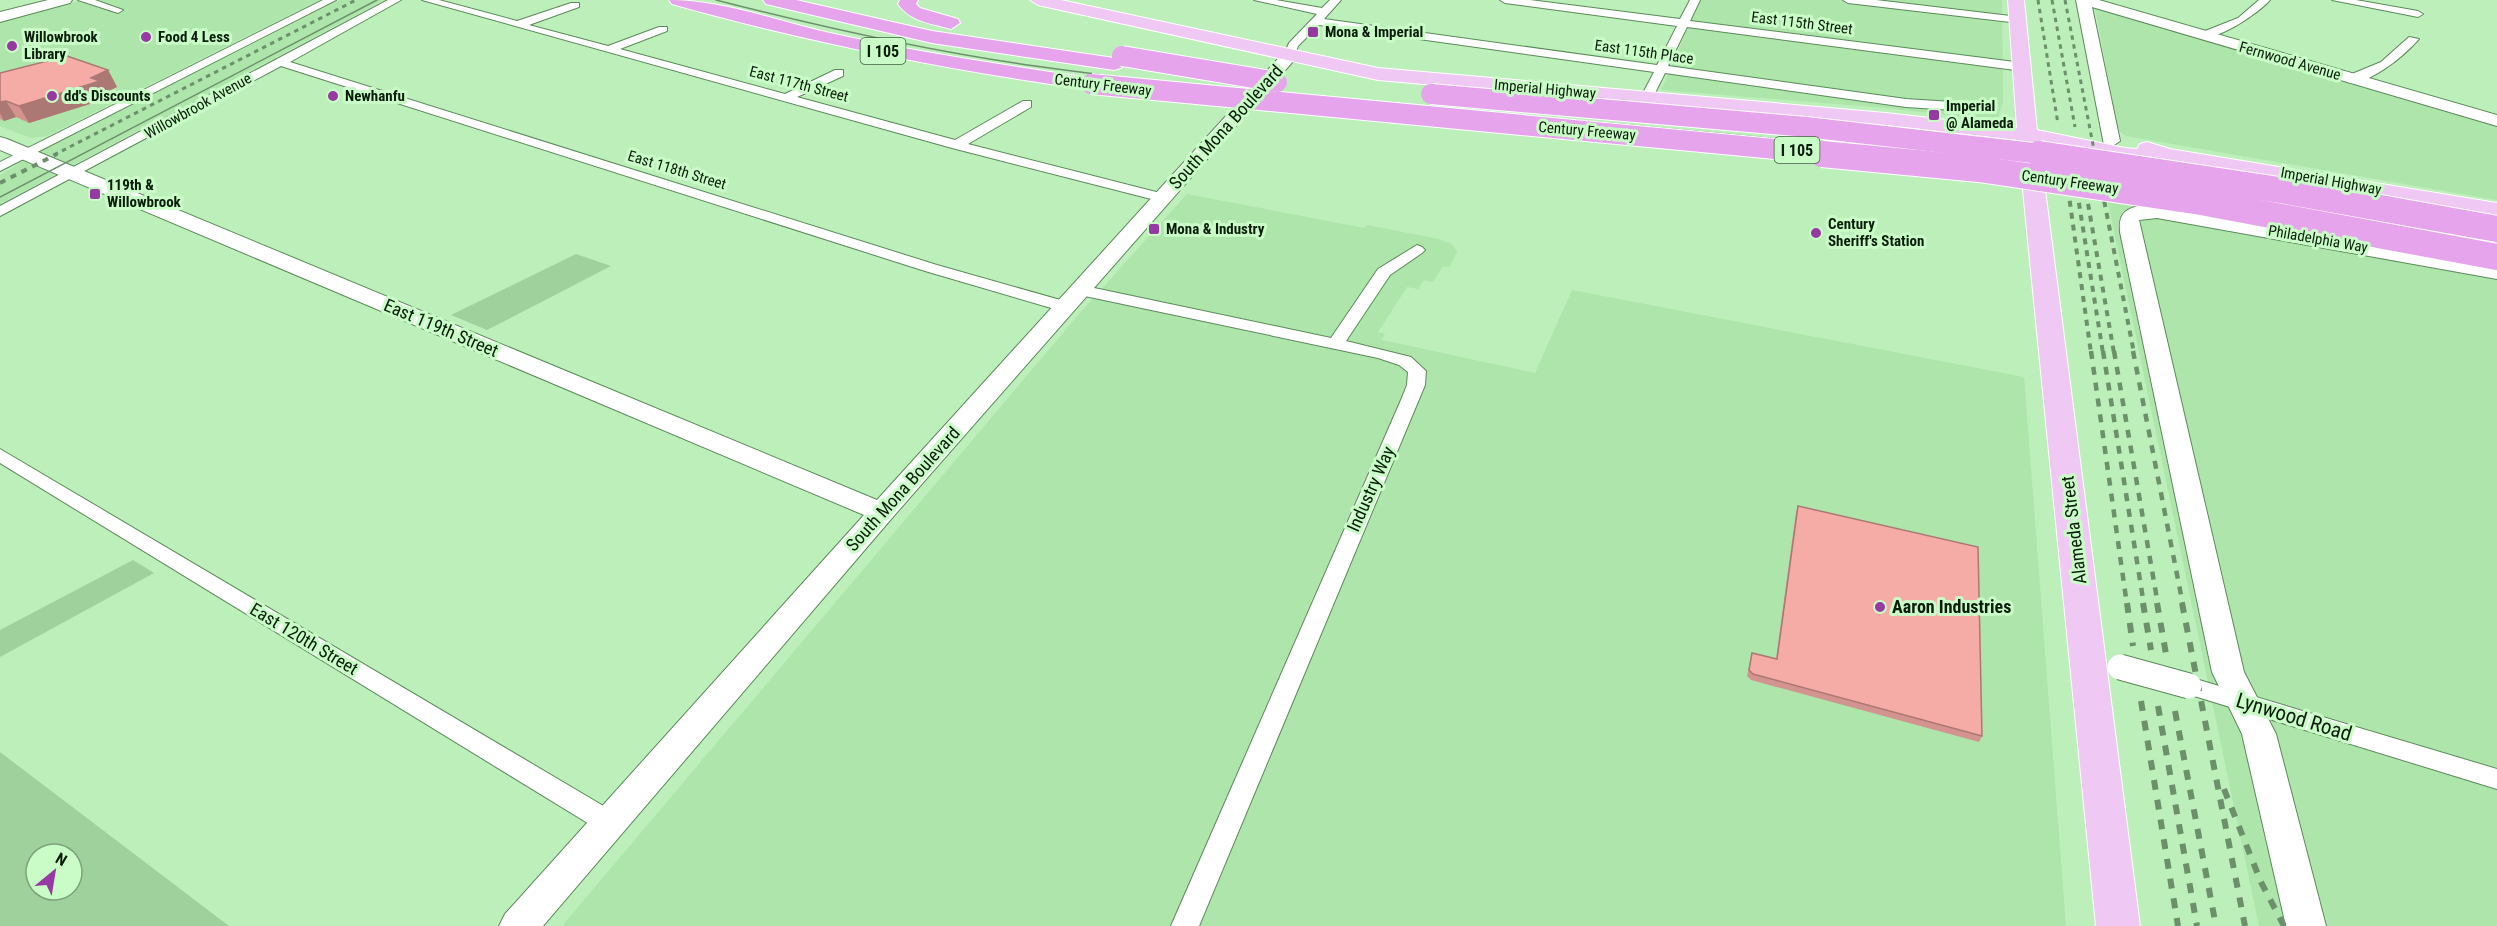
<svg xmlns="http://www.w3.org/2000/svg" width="2497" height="926" font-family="'Roboto Condensed',sans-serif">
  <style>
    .built { fill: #ade5ab }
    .green { fill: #9fd19d; fill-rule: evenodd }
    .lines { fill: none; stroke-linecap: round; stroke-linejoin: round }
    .street-casing { stroke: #5c8a5a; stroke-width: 2 }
    .secondary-casing { stroke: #5c8a5a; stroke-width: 2 }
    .primary-casing { stroke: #fff; stroke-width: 2 }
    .highway-casing { stroke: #fff; stroke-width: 2 }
    .street { fill: #fff; fill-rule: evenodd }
    .secondary { fill: #fff; fill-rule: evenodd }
    .primary { fill: #f0c8f4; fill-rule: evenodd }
    .highway { fill: #e6a4ec; fill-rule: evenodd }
    .tram { stroke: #6b906a; stroke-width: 1.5 }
    .rail-far3 { stroke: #6b906a; stroke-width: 3; stroke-dasharray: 4.5 4.5; stroke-linecap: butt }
    .rail-far2 { stroke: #6b906a; stroke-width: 4; stroke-dasharray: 6 6; stroke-linecap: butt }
    .rail-far1 { stroke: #6b906a; stroke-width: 4.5; stroke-dasharray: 8 8; stroke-linecap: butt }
    .rail { stroke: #6b906a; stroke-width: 6; stroke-dasharray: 10 10; stroke-linecap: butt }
    .street-bridge-casing { stroke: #5c8a5a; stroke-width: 27; stroke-linecap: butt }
    .highway-bridge-far1-casing { stroke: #fff; stroke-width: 22; stroke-linecap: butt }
    .highway-bridge-casing { stroke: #fff; stroke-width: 28; stroke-linecap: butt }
    .street-bridge { stroke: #fff; stroke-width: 25 }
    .highway-bridge-far1 { stroke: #e6a4ec; stroke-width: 20 }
    .highway-bridge { stroke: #e6a4ec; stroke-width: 26 }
    .wall { fill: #d3938f }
    .shaded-wall { fill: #ac7874 }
    .building { fill: #f5aba6; stroke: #ac7874; stroke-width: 1.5 }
    .poi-dot { fill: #9739a2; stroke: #c9fcc7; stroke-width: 2 }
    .labels { text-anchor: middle; stroke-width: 6; stroke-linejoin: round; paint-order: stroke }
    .far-street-label { font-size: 15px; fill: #0a1d0a; stroke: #c9fcc7 }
    .far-poi-label { font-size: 15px; font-weight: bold; fill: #0a1d0a; stroke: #c9fcc7; text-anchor: start }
    .shield { fill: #c9fcc7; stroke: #436043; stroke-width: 1.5 }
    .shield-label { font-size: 16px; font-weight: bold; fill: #0a1d0a }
    .street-label { font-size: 18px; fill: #0a1d0a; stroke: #c9fcc7 }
    .poi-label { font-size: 18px; font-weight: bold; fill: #0a1d0a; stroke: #c9fcc7; text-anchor: start }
    .near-street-label { font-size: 21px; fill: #0a1d0a; stroke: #c9fcc7 }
  </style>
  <rect width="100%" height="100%" fill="#bcefba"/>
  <g class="built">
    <path d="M83 0H319L47 136 31 138 0 126V21Z"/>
    <path d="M340 0H384L0 204V175L48 147Z"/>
    <path d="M1700 0H2002L2003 102 1998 117 1974 118 1886 108 1661 90Z"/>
    <path d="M2095 8 2497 124V200L2126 136 2118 130Z"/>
    <path d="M2098 155 2497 222V926H2259Z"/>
    <path d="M1187 194 1364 228 1367 225 1439 239 1452 244 1457 252 1449 268 1443 266 1433 282 1424 280 1418 289 1407 287 1378 332 1385 334 1382 340 1535 373 1572 290 2024 377 2066 926H562L1079 314Z"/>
  </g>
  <g class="green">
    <path d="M576 254 611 266 487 330 451 315Z"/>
    <path d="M133 560 154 573 0 657V630Z"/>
    <path d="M0 752 229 926H0ZM36 854H72V890H36Z"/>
  </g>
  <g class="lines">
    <defs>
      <g id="street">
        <path d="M78 0H95L123 10 118 13Z"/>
        <path d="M323 0H336L0 171V162Z"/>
        <path d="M388 0H401L290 62 937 265 1071 303 1073 307 1065 312 925 271 281 66 0 216V206Z"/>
        <path d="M422 0H439L517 21 571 3H579V7L529 25 608 46 659 27H667V31L620 49 785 94 835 70H843V76L797 97 955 140 1023 101H1031V107L968 144 1168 195 1170 198 1163 202 952 148Z"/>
        <path d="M1254 0H1276L1322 8 1330 0H1341L1324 19 1657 65 1677 26 1505 3 1500 0H1530L1680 19 1690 0H1700L1690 21 2023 63 2029 67 2023 71 1687 27 1668 66 1906 99 1968 103 1974 107 1968 111 1906 107 1665 73 1653 97 1647 101 1641 97 1654 72 1319 25 1298 46 1294 57H1286L1284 55 1289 43 1317 14Z"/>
        <path d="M1843 0H1876L2019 17 2025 20 2019 23 1848 3Z"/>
        <path d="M2259 0H2270C2259 13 2210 47 2195 35L2238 18Z"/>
        <path d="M2332 0H2356L2418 11 2423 14 2418 17Z"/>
        <path d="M2409 37 2419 39C2405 55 2369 86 2347 82V76L2381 62Z"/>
        <path d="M1417 245 1422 247 1425 250 1422 253 1390 275 1346 341 1411 357 1426 371 1425 385 1199 926H1171L1401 400 1407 385 1408 372 1399 365 1378 358 1080 295 1072 290 1080 285 1331 338 1378 269Z"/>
        <path d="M0 449 617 814 621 822 617 830 608 833 599 830 0 463Z"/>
        <path d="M2189 677 2497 769V789L2181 692 2177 686 2181 680Z"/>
      </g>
      <g id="secondary">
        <path d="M48 0H72L70 3 0 22V12Z"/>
        <path d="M2076 0H2099L2497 115V126L2092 7 2120 141 2111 147 2104 145Z"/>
        <path d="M1290 50 1296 52 1298 55 1296 58 892 518 543 926H499L505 914 864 515 0 150V137L7 139 877 500 1284 52Z"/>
        <path d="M2138 206H2157L2497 265V279L2157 218 2139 220 2244 672 2276 734 2326 926H2286L2242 734 2212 672 2120 232C2119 217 2122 210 2138 206Z"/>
      </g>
      <path id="primary" d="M1030 0H1061L1378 68 1886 113 2017 128 2008 0H2024L2037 130 2125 148 2137 149 2140 144 2147 142 2170 149 2497 203V217L2165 161 2111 159 2039 143 2140 926H2096L2018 140 1886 125 1378 80 1038 5Z"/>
      <g id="highway">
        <path d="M669 0C723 0 777 21 830 33 916 52 1003 65 1091 78L1098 80 1101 84 1098 88 1091 90C949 70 810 43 672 4Z"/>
        <path d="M763 0H796L932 31 1114 58 1121 60 1124 64 1121 68 1114 70 932 43 766 4Z"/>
        <path d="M900 0H918L916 4 920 8 958 19 960 23 951 29C930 23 911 22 898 4Z"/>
      </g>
    </defs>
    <use href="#street" class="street-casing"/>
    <use href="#secondary" class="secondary-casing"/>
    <use href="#primary" class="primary-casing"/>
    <use href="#highway" class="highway-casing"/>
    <use href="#street" class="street"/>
    <use href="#secondary" class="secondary"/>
    <use href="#primary" class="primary"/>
    <use href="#highway" class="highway"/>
    <g class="tram">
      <path d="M716 0C821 27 927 51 1035 66 1250 96 1466 109 1683 130 1956 155 2227 191 2497 244"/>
      <path d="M0 197 377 0"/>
    </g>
    <g class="rail-far3">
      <path d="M2038 0 2058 124"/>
      <path d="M2052 0 2075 127"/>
      <path d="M2065 0 2095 155"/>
      <path d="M54 155 356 0"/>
    </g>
    <g class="rail-far2">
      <path d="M2095 154 2134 353"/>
      <path d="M0 183 57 154"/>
      <path d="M2068 189 2091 353"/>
      <path d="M2077 191 2103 353"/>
      <path d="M2086 192 2114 353"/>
    </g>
    <g class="rail-far1">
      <path d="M2091 351 2127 605"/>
      <path d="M2103 351 2144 605"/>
      <path d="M2114 351 2158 605"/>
      <path d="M2133 351 2183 605"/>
    </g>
    <g class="rail">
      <path d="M2127 603 2133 646"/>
      <path d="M2143 603 2151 650"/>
      <path d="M2157 603 2166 654"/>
      <path d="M2182 603 2245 926"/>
      <path d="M2141 701 2178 926"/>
      <path d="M2158 706 2197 926"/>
      <path d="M2175 711 2216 926"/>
      <path d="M2224 789 2261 882 2284 926"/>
    </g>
    <defs>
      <path id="street-bridge" d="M2120 667 2189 686"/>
      <g id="highway-bridge-far1">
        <path d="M1122 56 1277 82"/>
        <path d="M1091 84 1837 155"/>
        <path d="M1431 94 1806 127 2050 155"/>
      </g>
      <g id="highway-bridge">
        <path d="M1822 154 1979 169 2201 202 2497 257"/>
        <path d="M2039 154 2286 191 2497 229"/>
      </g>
    </defs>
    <use href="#street-bridge" class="street-bridge-casing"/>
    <use href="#highway-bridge-far1" class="highway-bridge-far1-casing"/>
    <use href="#highway-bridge" class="highway-bridge-casing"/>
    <use href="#street-bridge" class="street-bridge"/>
    <use href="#highway-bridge-far1" class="highway-bridge-far1"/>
    <use href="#highway-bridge" class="highway-bridge"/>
  </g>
  <g class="wall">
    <path d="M108 70 117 87 106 92 109 98 29 123 16 117 4 121 0 119V73Z"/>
    <path d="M1798 506 1982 736 1979 742 1751 680 1747 676 1752 653 1776 659 1796 512Z"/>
  </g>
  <g class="shaded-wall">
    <path d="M108 70 117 87 106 92 109 98 29 123 19 106Z"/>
    <path d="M6 101 16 117 4 121 0 113V102Z"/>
  </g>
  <g class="building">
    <path d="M67 56 108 70 91 78 100 81 19 106 6 101 0 102V73Z"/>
    <path d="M1798 506 1978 547 1982 736 1753 674 1749 670 1752 653 1777 659Z"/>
  </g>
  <g class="poi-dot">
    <rect x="1307" y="26" width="12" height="12" rx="3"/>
    <circle cx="146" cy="37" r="6"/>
    <circle cx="12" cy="46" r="6"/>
    <circle cx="52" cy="96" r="6"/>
    <circle cx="333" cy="96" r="6"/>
    <rect x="1928" y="109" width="12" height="12" rx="3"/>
    <rect x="89" y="188" width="12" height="12" rx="3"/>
    <rect x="1148" y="223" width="12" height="12" rx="3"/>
    <circle cx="1816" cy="233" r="6"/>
    <circle cx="1880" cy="607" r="6"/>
  </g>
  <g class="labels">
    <g class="far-street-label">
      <text transform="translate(1802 23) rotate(7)" y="5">East 115th Street</text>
      <text transform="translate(1644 52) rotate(8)" y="5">East 115th Place</text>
      <text transform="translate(2290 61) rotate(16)" y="5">Fernwood Avenue</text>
      <text transform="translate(799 84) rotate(15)" y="5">East 117th Street</text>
      <text transform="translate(1103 85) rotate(7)" y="5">Century Freeway</text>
      <text transform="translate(1545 89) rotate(5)" y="5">Imperial Highway</text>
      <text transform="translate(198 106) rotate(-29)" y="5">Willowbrook Avenue</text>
      <text transform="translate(1587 131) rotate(5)" y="5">Century Freeway</text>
      <text transform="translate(677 170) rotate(17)" y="5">East 118th Street</text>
      <text transform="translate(2331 181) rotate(10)" y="5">Imperial Highway</text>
      <text transform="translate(2070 182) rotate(8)" y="5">Century Freeway</text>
      <text transform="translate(2318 239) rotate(10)" y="5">Philadelphia Way</text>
    </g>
    <g class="far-poi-label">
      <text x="1325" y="37">Mona &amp; Imperial</text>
      <text x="24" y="42">Willowbrook<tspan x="24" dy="17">Library</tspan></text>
      <text x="158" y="42">Food 4 Less</text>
      <text x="64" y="101">dd's Discounts</text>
      <text x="345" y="101">Newhanfu</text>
      <text x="1946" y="111">Imperial<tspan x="1946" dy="17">@ Alameda</tspan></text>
      <text x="107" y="190">119th &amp;<tspan x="107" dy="17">Willowbrook</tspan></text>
      <text x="1828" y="229">Century<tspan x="1828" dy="17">Sheriff's Station</tspan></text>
      <text x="1166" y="234">Mona &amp; Industry</text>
    </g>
    <g class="shield">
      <rect x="860.5" y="38" width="45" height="26" rx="4.5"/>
      <rect x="1774.5" y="137" width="45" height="26" rx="4.5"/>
    </g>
    <g class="shield-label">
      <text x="883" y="57">I 105</text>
      <text x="1797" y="156">I 105</text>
    </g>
    <g class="street-label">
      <text transform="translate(1226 127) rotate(-48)" y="6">South Mona Boulevard</text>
      <text transform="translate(441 328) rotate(23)" y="6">East 119th Street</text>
      <text transform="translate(903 489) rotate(-48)" y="6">South Mona Boulevard</text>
      <text transform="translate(1371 489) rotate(-66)" y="6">Industry Way</text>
      <text transform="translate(2074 530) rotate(-97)" y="6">Alameda Street</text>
      <text transform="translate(304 639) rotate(31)" y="6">East 120th Street</text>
    </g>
    <g class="poi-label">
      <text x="1892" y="613">Aaron Industries</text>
    </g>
    <g class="near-street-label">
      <text transform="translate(2294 717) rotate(17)" y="7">Lynwood Road</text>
    </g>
  </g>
  <g transform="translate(54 872) rotate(30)"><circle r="28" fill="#c9fcc7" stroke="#7da37b" stroke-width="1.5"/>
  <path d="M0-4.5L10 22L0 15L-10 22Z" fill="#9739a2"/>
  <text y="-9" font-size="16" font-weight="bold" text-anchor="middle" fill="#0a1d0a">N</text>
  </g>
</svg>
